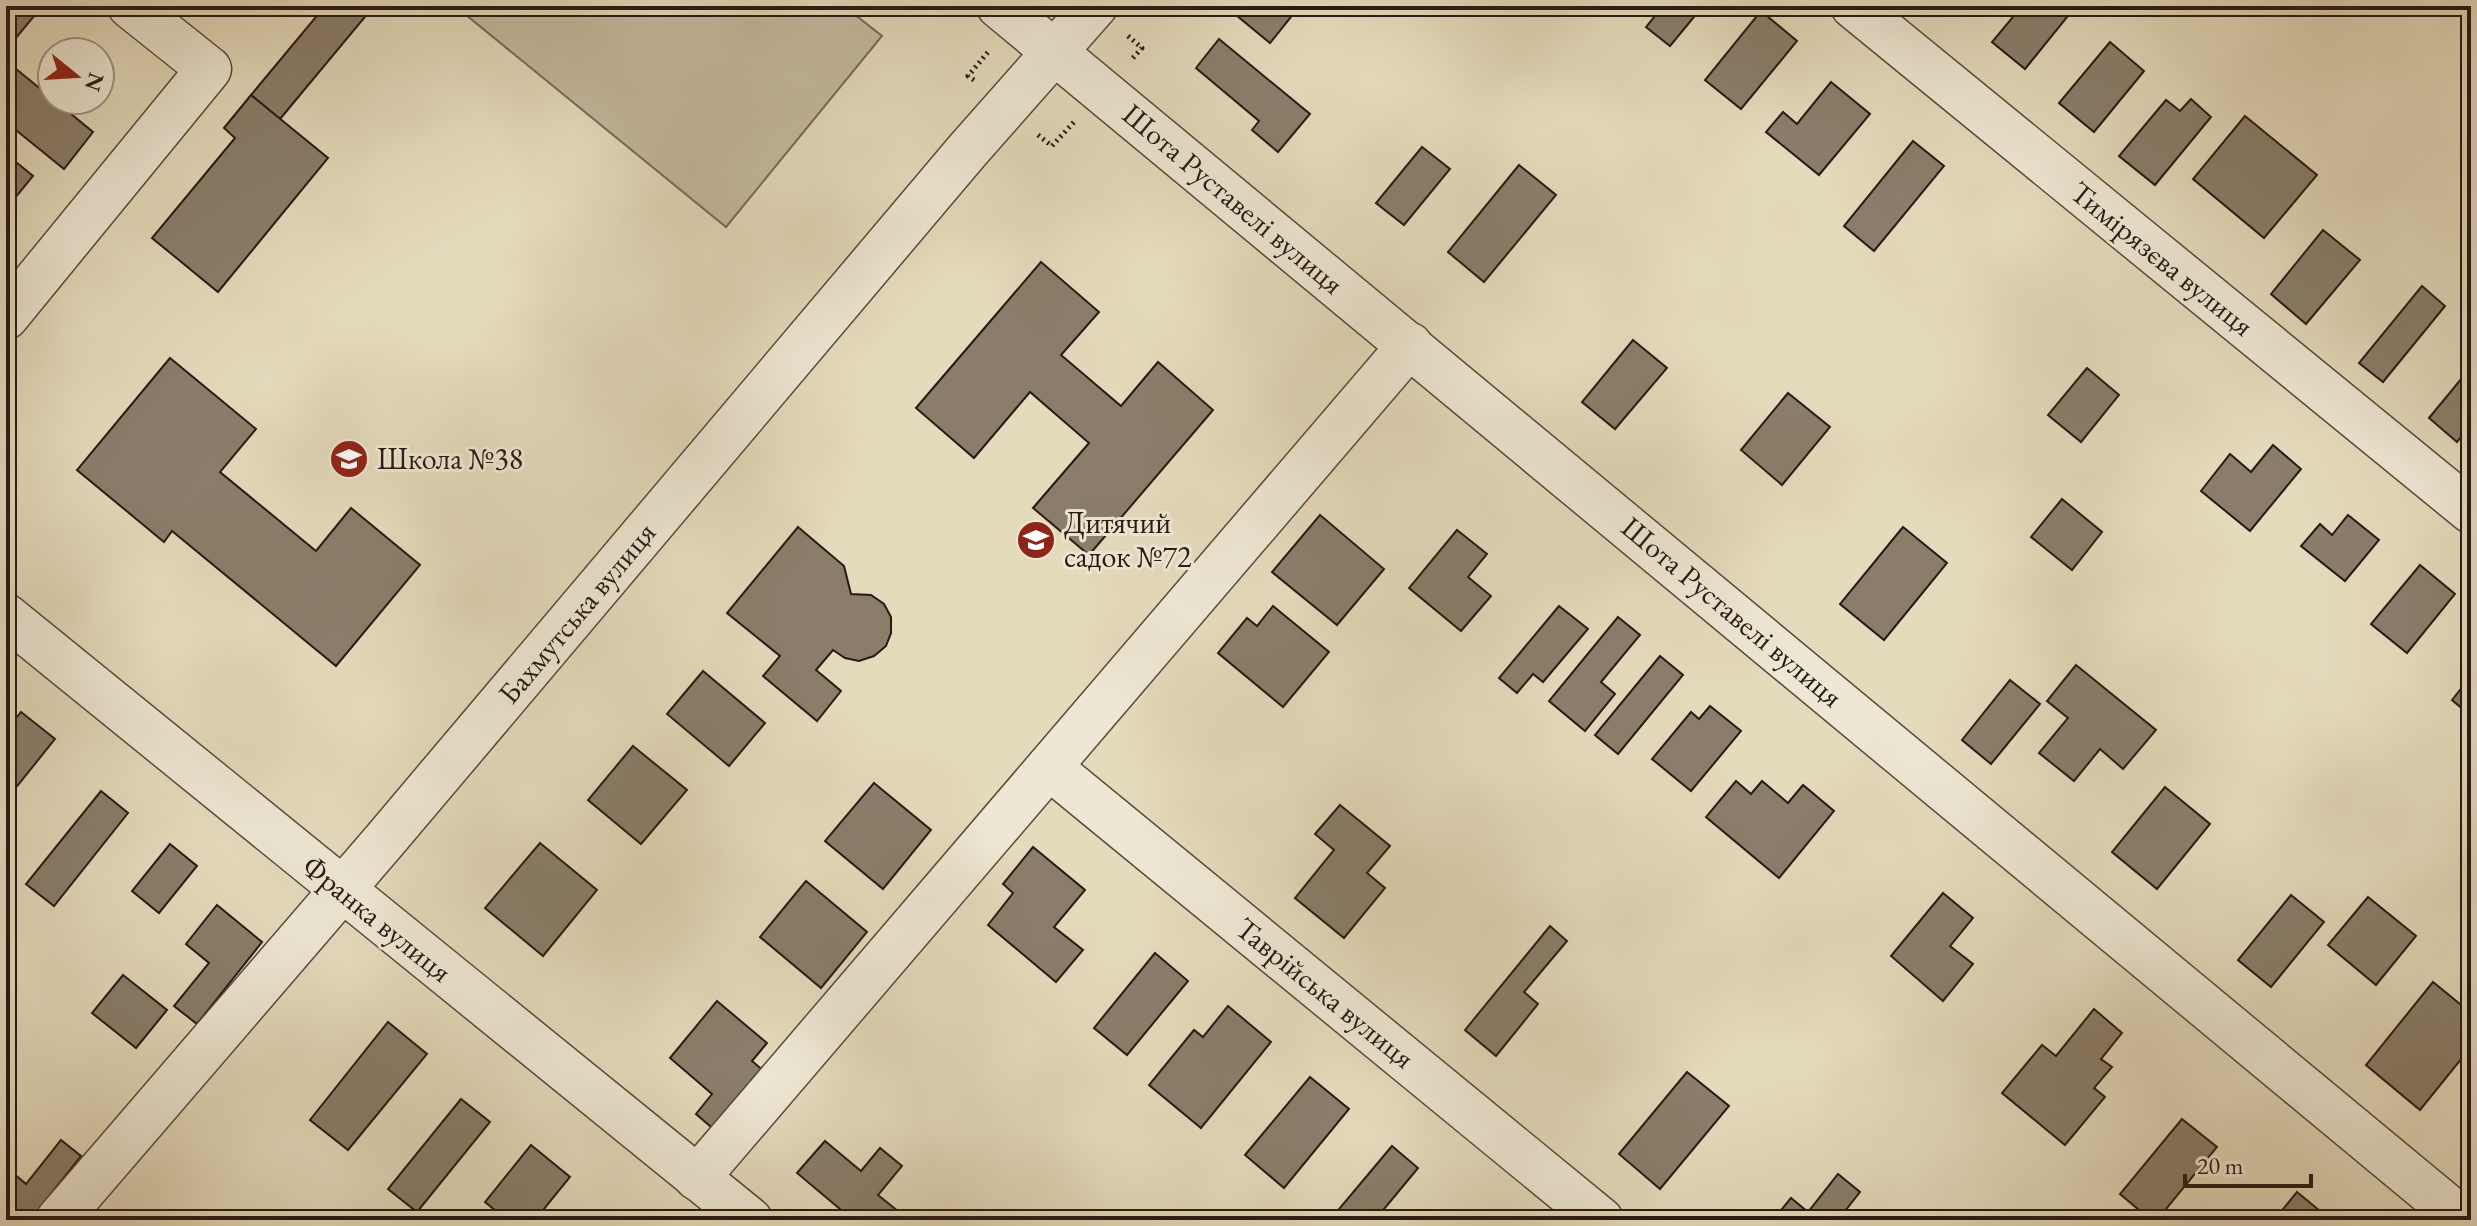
<svg xmlns="http://www.w3.org/2000/svg" width="2477" height="1226" font-family="'EB Garamond',serif">
  <style>
    .garden { fill: #c4b99f; stroke: #766a59; stroke-width: 2 }
    .building { fill: #8a7e6b; stroke: #281a13; stroke-width: 2 }
    .lines { fill: none; stroke-linecap: round; stroke-linejoin: round }
    .minor-casing { stroke: #574a3d; stroke-width: 47 }
    .path { stroke: #281a13; stroke-width: 5; stroke-dasharray: 2 4; stroke-linecap: butt }
    .minor { stroke: #ede7d3; stroke-width: 44 }
    .labels { text-anchor: middle; stroke-width: 6; stroke-linejoin: round; paint-order: stroke }
    .street-label { font-size: 30px; fill: #281a13; stroke: #ede7d3 }
    .poi-label { font-size: 30px; fill: #281a13; stroke: #ede7d3; text-anchor: start }
  </style>
  <rect width="100%" height="100%" fill="#e4dabc"/>
  <filter id="stains"><feTurbulence type="fractalNoise" baseFrequency=".0025" numOctaves="4"/><feColorMatrix values="0 0 0 0 .2 0 0 0 0 .09 0 0 0 0 .02 0 0 0 .5 -.17"/></filter>
  <radialGradient id="worn" r=".72"><stop offset=".6" stop-color="#630" stop-opacity="0"/><stop offset="1" stop-color="#630" stop-opacity=".3"/></radialGradient>
  <path class="garden" d="M455 6H844L882 36 726 227Z"/>
  <g class="building">
    <path d="M6 6H35L39 10 6 50Z"/>
    <path d="M325 6H374L280 119 251 95Z"/>
    <path d="M1225 6H1288L1295 12 1270 43Z"/>
    <path d="M1663 6H1703L1670 46 1646 27Z"/>
    <path d="M2022 6H2076L2025 69 1992 42Z"/>
    <path d="M1761 11 1797 41 1741 109 1705 80Z"/>
    <path d="M1219 39 1310 114 1278 152 1252 130 1259 121 1196 68Z"/>
    <path d="M2110 42 2144 71 2094 132 2059 103Z"/>
    <path d="M10 64 93 132 64 169 6 122V69Z"/>
    <path d="M1831 82 1870 114 1819 175 1766 132 1783 112 1797 124Z"/>
    <path d="M251 95 328 158 218 292 152 238 235 138 224 128Z"/>
    <path d="M2191 99 2211 117 2155 185 2119 156 2166 100 2180 111Z"/>
    <path d="M2245 116 2317 175 2264 238 2193 179Z"/>
    <path d="M1913 141 1944 166 1874 251 1844 226Z"/>
    <path d="M1422 147 1450 169 1404 225 1376 203Z"/>
    <path d="M6 154 33 176 6 209Z"/>
    <path d="M1519 165 1556 195 1484 282 1448 252Z"/>
    <path d="M2323 230 2360 260 2306 324 2271 294Z"/>
    <path d="M1041 262 1099 312 1061 355 1121 406 1158 362 1213 410 1089 555 1033 508 1089 443 1030 392 974 458 916 408Z"/>
    <path d="M2422 286 2445 306 2383 382 2359 363Z"/>
    <path d="M1633 340 1667 368 1615 429 1582 402Z"/>
    <path d="M170 358 256 429 220 472 316 551 351 508 420 565 336 666 172 531 164 542 77 470Z"/>
    <path d="M2471 367V424L2457 442 2429 418Z"/>
    <path d="M2087 368 2119 395 2081 442 2048 415Z"/>
    <path d="M1788 393 1830 427 1782 485 1741 450Z"/>
    <path d="M2273 445 2301 469 2250 531 2201 491 2230 454 2251 472Z"/>
    <path d="M2062 499 2102 532 2072 570 2031 537Z"/>
    <path d="M1320 515 1384 569 1337 625 1272 572Z"/>
    <path d="M2348 515 2379 540 2345 581 2301 546 2320 524 2332 535Z"/>
    <path d="M798 527 844 566 851 594 871 595 884 604 891 617V633L886 646 874 656 859 661 845 658 833 650 816 670 841 691 817 721 763 676 780 656 727 613Z"/>
    <path d="M1903 527 1947 563 1884 640 1840 604Z"/>
    <path d="M1457 530 1487 554 1468 577 1491 596 1461 631 1409 588Z"/>
    <path d="M2420 565 2455 594 2407 653 2371 624Z"/>
    <path d="M1273 606 1329 652 1283 707 1218 653 1247 618 1257 626Z"/>
    <path d="M1559 606 1588 629 1543 682 1533 674 1517 693 1499 678Z"/>
    <path d="M1618 617 1640 635 1601 682 1615 694 1585 731 1549 701Z"/>
    <path d="M1660 656 1683 675 1618 754 1595 735Z"/>
    <path d="M2076 665 2156 730 2123 769 2100 749 2074 781 2039 753 2068 718 2047 701Z"/>
    <path d="M703 671 765 723 729 766 667 714Z"/>
    <path d="M2471 676V716L2452 700Z"/>
    <path d="M2010 680 2040 704 1991 764 1962 740Z"/>
    <path d="M1710 706 1741 731 1691 791 1652 759 1691 712 1699 719Z"/>
    <path d="M21 712 55 739 6 800V731Z"/>
    <path d="M633 746 687 790 641 844 588 800Z"/>
    <path d="M1736 781 1751 794 1762 781 1788 803 1803 785 1834 811 1779 878 1706 817Z"/>
    <path d="M874 783 931 830 883 889 825 841Z"/>
    <path d="M2165 787 2210 824 2157 889 2112 852Z"/>
    <path d="M101 791 128 813 54 906 26 884Z"/>
    <path d="M1340 805 1390 846 1367 873 1385 888 1344 938 1295 898 1334 850 1315 834Z"/>
    <path d="M540 843 597 890 543 956 485 908Z"/>
    <path d="M170 844 197 866 159 913 132 891Z"/>
    <path d="M1033 847 1085 890 1054 927 1083 950 1056 982 988 925 1013 893 1003 884Z"/>
    <path d="M806 881 867 932 821 988 760 937Z"/>
    <path d="M1943 893 1973 918 1950 946 1973 964 1943 1001 1891 956Z"/>
    <path d="M2291 895 2324 922 2271 987 2238 960Z"/>
    <path d="M2368 897 2416 936 2376 985 2328 945Z"/>
    <path d="M217 905 262 942 197 1024 174 1006 209 963 186 944Z"/>
    <path d="M1550 926 1567 941 1524 992 1538 1004 1496 1056 1465 1030Z"/>
    <path d="M1155 953 1188 981 1127 1055 1094 1028Z"/>
    <path d="M123 975 167 1010 136 1048 92 1013Z"/>
    <path d="M2433 982 2471 1013V1047L2420 1110 2366 1065Z"/>
    <path d="M717 1001 767 1043 752 1061 766 1073 717 1132 696 1114 712 1094 670 1058Z"/>
    <path d="M1228 1006 1271 1042 1201 1128 1149 1085 1194 1030 1203 1037Z"/>
    <path d="M2094 1009 2122 1033 2101 1059 2112 1067 2094 1088 2105 1097 2065 1145 2002 1093 2042 1045 2056 1056Z"/>
    <path d="M388 1022 427 1054 348 1150 310 1120Z"/>
    <path d="M1687 1072 1729 1106 1660 1189 1619 1154Z"/>
    <path d="M1310 1077 1349 1109 1284 1188 1245 1155Z"/>
    <path d="M461 1099 490 1122 417 1212 388 1189Z"/>
    <path d="M2182 1119 2217 1147 2157 1220H2151L2120 1194Z"/>
    <path d="M61 1140 81 1156 30 1220H6V1167L26 1184Z"/>
    <path d="M825 1141 861 1171 880 1148 902 1166 878 1195 909 1220H853L797 1173Z"/>
    <path d="M531 1145 570 1177 535 1220H507L485 1202Z"/>
    <path d="M1392 1146 1418 1168 1375 1220H1341L1334 1215Z"/>
    <path d="M1838 1174 1860 1192 1838 1220H1773L1791 1198 1808 1212Z"/>
    <path d="M2297 1192 2331 1220H2274Z"/>
  </g>
  <g class="lines">
    <defs>
      <g id="minor">
        <path d="M999 6 2463 1220"/>
        <path d="M1853 6 2471 511"/>
        <path d="M6 317 209 69 130 6"/>
        <path d="M6 616 750 1220"/>
        <path d="M1049 767 1601 1220"/>
        <path d="M697 1178 1410 345"/>
        <path d="M58 1220 385 840 967 151 1095 6"/>
      </g>
    </defs>
    <use href="#minor" class="minor-casing"/>
    <g class="path">
      <path d="M1128 36 1142 48 1131 60"/>
      <path d="M974 80 968 76 988 52"/>
      <path d="M1038 135 1052 146 1074 122"/>
    </g>
    <use href="#minor" class="minor"/>
  </g>
  <defs>
    <symbol id="school-disc" viewBox="-11 -11 22 22"><circle r="9.5" fill="#8f2418" stroke="#ede7d3"/><path d="M0-5L7-2L0 1L-7-2ZM-4 1L0 2.5L4 1V4Q0 6-4 4Z" fill="#fff"/></symbol>
  </defs>
  <g fill-rule="evenodd">
    <use href="#school-disc" x="327" y="437" width="44" height="44"/>
    <use href="#school-disc" x="1014" y="518" width="44" height="44"/>
  </g>
  <g class="labels">
    <g class="street-label">
      <text transform="translate(1233 199) rotate(40)" y="10">Шота Руставелі вулиця</text>
      <text transform="translate(2162 259) rotate(39)" y="10">Тимірязєва вулиця</text>
      <text transform="translate(1732 612) rotate(40)" y="10">Шота Руставелі вулиця</text>
      <text transform="translate(577 613) rotate(-50)" y="10">Бахмутська вулиця</text>
      <text transform="translate(377 919) rotate(39)" y="10">Франка вулиця</text>
      <text transform="translate(1325 993) rotate(39)" y="10">Таврійська вулиця</text>
    </g>
    <g class="poi-label">
      <text x="377" y="469">Школа №38</text>
      <text x="1064" y="533">Дитячий<tspan x="1064" dy="34">садок №72</tspan></text>
    </g>
  </g>
  <rect width="2477" height="1226" fill="none" stroke="#e4dabc" stroke-width="32"/>
  <rect x="8" y="8" width="2461" height="1210" fill="none" stroke="#281a13" stroke-width="4"/>
  <rect x="16" y="16" width="2445" height="1194" fill="none" stroke="#281a13" stroke-width="2"/>
  <g transform="translate(76 76) rotate(108)"><circle r="38" fill="#ede7d3" stroke="#9e9586" stroke-width="2"/>
  <path d="M0-6L14 30L0 20L-14 30Z" fill="#8f2418"/>
  <text y="-12" font-size="22" font-weight="bold" text-anchor="middle" fill="#281a13">N</text>
  </g>
  <path d="M2185 1174v12h126v-12" fill="none" stroke="#281a13" stroke-width="4"/>
  <text x="2197" y="1174" font-size="24" fill="#281a13" stroke="#ede7d3" stroke-width="6" paint-order="stroke">20 m</text>
  <rect width="100%" height="100%" filter="url(#stains)"/>
  <rect width="100%" height="100%" fill="url(#worn)"/>
</svg>
